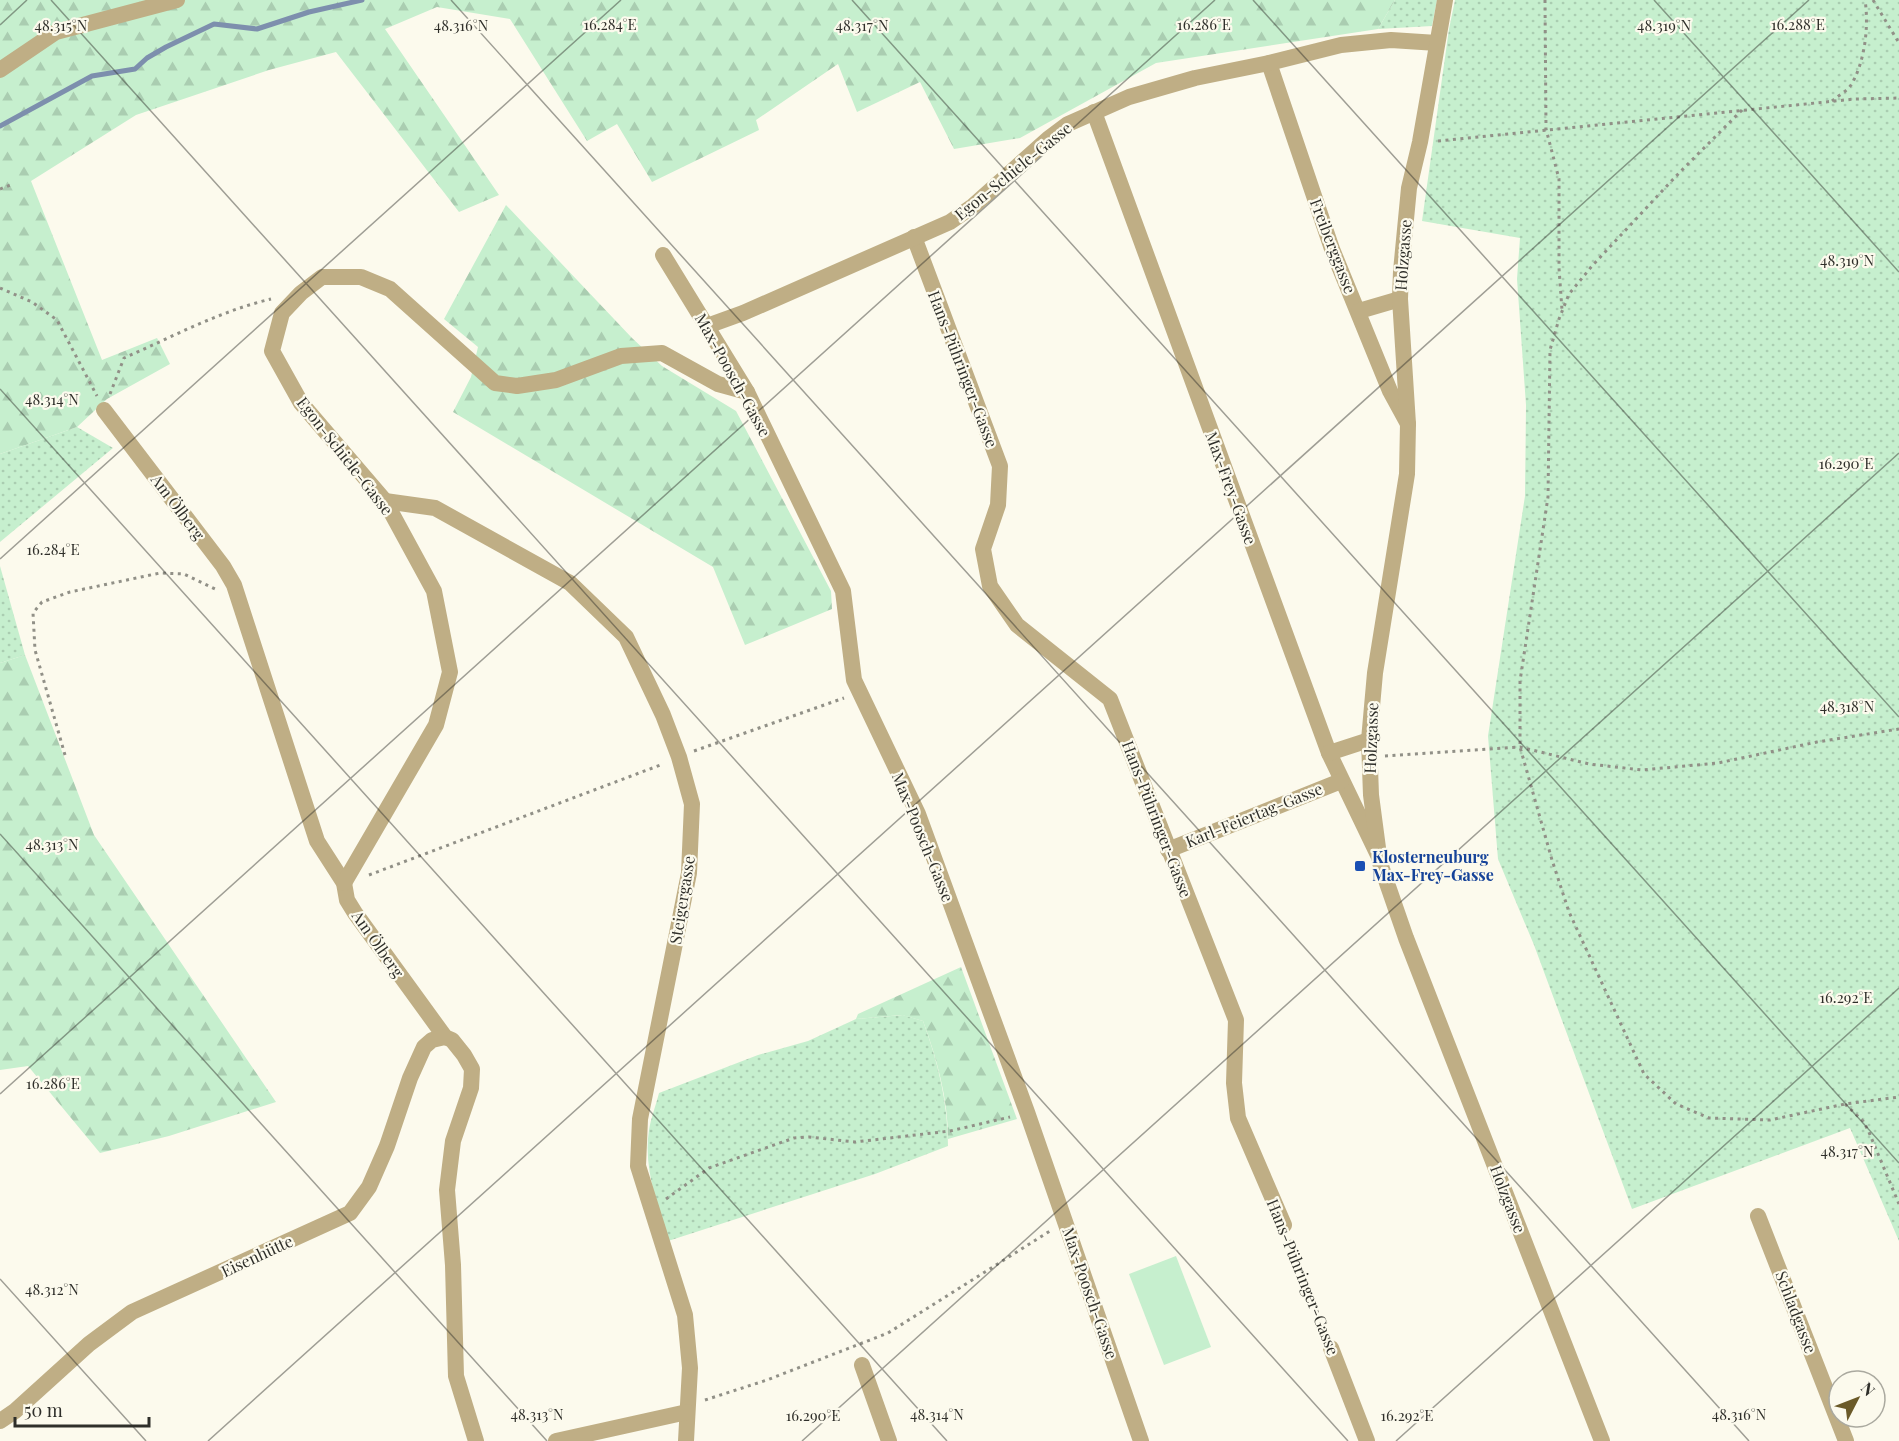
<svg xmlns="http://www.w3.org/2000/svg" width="1899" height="1441" font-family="'Playfair Display',serif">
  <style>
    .grass { fill: url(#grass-dots) }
    .forest { fill: url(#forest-firs) }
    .pitch { fill: #c6efce }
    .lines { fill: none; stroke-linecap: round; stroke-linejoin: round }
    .stream { stroke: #7d8fad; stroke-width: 5 }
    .path { stroke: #919087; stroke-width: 3; stroke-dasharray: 3 4.5; stroke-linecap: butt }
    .minor { stroke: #bfae85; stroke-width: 16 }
    .tertiary { stroke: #bfae85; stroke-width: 16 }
    .ticks { fill: none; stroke: #2f2f2a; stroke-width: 1.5; stroke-opacity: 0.45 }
    .transit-dot { fill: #1a4fb4; stroke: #fcfaed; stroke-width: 2 }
    .labels { text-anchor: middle; stroke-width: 4.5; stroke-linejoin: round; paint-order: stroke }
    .street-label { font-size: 16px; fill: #2f2f2a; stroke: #fcfaed }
    .transit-label { font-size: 16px; font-weight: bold; fill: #164399; stroke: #fcfaed; text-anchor: start }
    .ticks-label { font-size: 15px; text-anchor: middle; fill: #2f2f2a; stroke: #fcfaed; stroke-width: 4.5; stroke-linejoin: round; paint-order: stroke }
  </style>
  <defs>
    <pattern id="grass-dots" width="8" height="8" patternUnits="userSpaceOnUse" patternTransform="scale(1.5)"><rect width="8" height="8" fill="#c6efce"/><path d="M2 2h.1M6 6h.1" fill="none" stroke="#aacdb1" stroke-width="1.8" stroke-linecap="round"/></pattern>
    <pattern id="forest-firs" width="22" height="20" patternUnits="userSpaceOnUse" patternTransform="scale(1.5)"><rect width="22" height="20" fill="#c6efce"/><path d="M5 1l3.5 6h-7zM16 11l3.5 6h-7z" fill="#aacdb1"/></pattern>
  </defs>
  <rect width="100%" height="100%" fill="#fcfaed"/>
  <g class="grass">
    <path d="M1395 0H1437L1432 26 1378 29Z"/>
    <path d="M1455 0H1899V1241L1850 1128 1632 1209 1534 945 1498 859 1488 736 1525 496 1526 405 1517 279 1520 238 1422 221 1449 29Z"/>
    <path d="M77 427 113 448 0 542V454Z"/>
    <path d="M0 566 25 655 0 663Z"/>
    <path d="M903 1015 923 1021C938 1062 948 1103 948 1146L875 1174 668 1241C658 1206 643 1168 649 1130 651 1118 656 1105 659 1093L758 1055 808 1041 856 1019Z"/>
  </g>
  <g class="forest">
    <path d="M0 0H1395L1378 29 1156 63 1020 138 954 149 920 82 857 112 838 64 756 120 759 130 652 182 617 124 587 141 510 19 437 7 385 29 499 195 459 212 336 52 269 70 136 115 31 181 102 360 157 338 170 364 107 399 77 427 0 454Z"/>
    <path d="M506 205 632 338 662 366 736 411 831 591 832 609 745 645 713 567 453 412 471 377 478 347 444 319Z"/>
    <path d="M25 655 94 835 276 1102 169 1136 100 1153 28 1066 0 1070V663Z"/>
    <path d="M961 967 1017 1119 948 1139C948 1099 937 1059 923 1021L902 1015 856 1019 858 1014Z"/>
  </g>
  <path class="pitch" d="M1176 1256 1211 1347 1164 1365 1129 1274Z"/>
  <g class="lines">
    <path class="stream" d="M0 126 92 76 135 69 147 58 166 47 214 24 257 29 309 12 362 0"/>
    <g class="path">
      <path d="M1545 0 1546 129 1559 179V268L1562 310"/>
      <path d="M1873 0 1899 43"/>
      <path d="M1832 101C1838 96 1847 91 1851 85 1865 62 1869 26 1865 0"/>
      <path d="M1742 110 1679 173 1592 266 1569 294 1559 319 1550 350 1548 497 1520 681V747L1552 860 1569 912 1644 1074 1676 1104 1709 1118 1770 1120 1845 1104 1899 1097"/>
      <path d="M1438 141 1855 99 1899 98"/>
      <path d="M0 189 13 184"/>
      <path d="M0 288 32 302 57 320 97 396"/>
      <path d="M110 394 124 358C172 337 220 311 271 299"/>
      <path d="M694 751 844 698"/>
      <path d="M65 755 35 650 33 613 42 602 70 592 160 573 184 574 217 590"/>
      <path d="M1385 756 1520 747 1589 764 1642 770 1718 763 1817 742 1899 729"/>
      <path d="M369 875 663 764"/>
      <path d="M1845 1104 1863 1121 1868 1130 1899 1204"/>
      <path d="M666 1199 709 1168 794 1138 809 1137 855 1142 950 1131 1010 1117"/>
      <path d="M1290 1240 1325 1332"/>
      <path d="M705 1400 767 1380 888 1333 1050 1231"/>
    </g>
    <g class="minor">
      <path d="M1269 63 1332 249 1390 391 1408 424"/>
      <path d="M0 70 56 32 177 0"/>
      <path d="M1094 112 1329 753 1378 855"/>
      <path d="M914 237 1000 466 998 505 983 549 990 586 1017 625 1110 699 1236 1020 1234 1083 1238 1118 1284 1225"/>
      <path d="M663 255 747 392 843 591 854 680 918 814 1027 1112 1141 1441"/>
      <path d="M1359 311 1400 299"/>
      <path d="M707 326 743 313 950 222 973 206 1048 139 1068 124 1129 97 1195 78 1269 63 1341 45 1391 40 1437 43"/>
      <path d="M104 410 223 566 234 585 317 841 344 883 347 900 355 913 445 1037 452 1040 464 1055 472 1069 471 1088 453 1141 447 1190 453 1265 456 1376 476 1441"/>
      <path d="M385 501 435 508 570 583 626 637 663 715 679 757 692 804 689 873 640 1119 638 1166 685 1315 690 1368 686 1441"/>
      <path d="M1329 753 1369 740"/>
      <path d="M1168 850 1341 781"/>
      <path d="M344 883 436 725 450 672 434 591 385 501 301 403 272 351 282 313 301 293 322 277H361L390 289 495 383 517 386 556 380 621 356 662 353 718 384 747 392"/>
      <path d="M1758 1216 1846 1441"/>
      <path d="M1331 1348 1367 1441"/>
      <path d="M862 1365 889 1441"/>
      <path d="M0 1421 15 1411 89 1344 132 1312 350 1213 369 1187 387 1146 410 1078 424 1047 432 1040 445 1037"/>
      <path d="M556 1441 687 1412"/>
    </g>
    <path class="tertiary" d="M1445 0 1420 142 1409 188 1401 271 1400 299 1408 424 1407 474 1375 673 1369 740 1371 795 1380 863 1406 938 1602 1441"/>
  </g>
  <path class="ticks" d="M51 0 1348 1441M451 0 1749 1441M852 0 1899 1163M1253 0 1899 717M1654 0 1899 272M0 25 27 0M0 389 947 1441M0 559 621 0M0 834 547 1441M0 1094 1215 0M0 1279 146 1441M208 1441 1809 0M802 1441 1899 453M1396 1441 1899 988"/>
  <rect class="transit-dot" x="1354" y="860" width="12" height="12" rx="3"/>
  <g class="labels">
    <g class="street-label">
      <text transform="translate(1013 171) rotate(-39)" y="6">Egon-Schiele-Gasse</text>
      <text transform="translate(1333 246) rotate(69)" y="6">Freiberggasse</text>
      <text transform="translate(1403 255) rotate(-86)" y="6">Holzgasse</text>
      <text transform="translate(963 369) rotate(69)" y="6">Hans-Pühringer-Gasse</text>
      <text transform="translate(733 375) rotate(61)" y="6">Max-Poosch-Gasse</text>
      <text transform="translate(345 456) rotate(52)" y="6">Egon-Schiele-Gasse</text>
      <text transform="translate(1231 488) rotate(70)" y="6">Max-Frey-Gasse</text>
      <text transform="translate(178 507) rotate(53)" y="6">Am Ölberg</text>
      <text transform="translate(1371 738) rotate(-88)" y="6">Holzgasse</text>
      <text transform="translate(1254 815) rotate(-22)" y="6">Karl-Feiertag-Gasse</text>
      <text transform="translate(1157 819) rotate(69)" y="6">Hans-Pühringer-Gasse</text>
      <text transform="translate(923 837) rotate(68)" y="6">Max-Poosch-Gasse</text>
      <text transform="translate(682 900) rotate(-81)" y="6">Steigergasse</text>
      <text transform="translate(378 944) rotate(55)" y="6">Am Ölberg</text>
      <text transform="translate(1508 1199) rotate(69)" y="6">Holzgasse</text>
      <text transform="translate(257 1256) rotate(-25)" y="6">Eisenhütte</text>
      <text transform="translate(1303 1277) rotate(68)" y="6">Hans-Pühringer-Gasse</text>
      <text transform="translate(1090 1293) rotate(71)" y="6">Max-Poosch-Gasse</text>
      <text transform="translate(1796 1312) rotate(69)" y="6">Schladgasse</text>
    </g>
    <g class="transit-label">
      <text x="1372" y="863">Klosterneuburg<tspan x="1372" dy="18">Max-Frey-Gasse</tspan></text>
    </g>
  </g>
  <g class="ticks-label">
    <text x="610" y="30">16.284°E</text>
    <text x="1204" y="30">16.286°E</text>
    <text x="1798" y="30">16.288°E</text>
    <text x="61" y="31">48.315°N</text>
    <text x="461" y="31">48.316°N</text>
    <text x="1664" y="31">48.319°N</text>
    <text x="862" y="31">48.317°N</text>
    <text x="1847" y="266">48.319°N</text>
    <text x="52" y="405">48.314°N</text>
    <text x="1846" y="469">16.290°E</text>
    <text x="53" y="555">16.284°E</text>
    <text x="1847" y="712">48.318°N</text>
    <text x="52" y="850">48.313°N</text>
    <text x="1846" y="1003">16.292°E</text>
    <text x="53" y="1089">16.286°E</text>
    <text x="1847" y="1157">48.317°N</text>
    <text x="52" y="1295">48.312°N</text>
    <text x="537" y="1420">48.313°N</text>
    <text x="937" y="1420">48.314°N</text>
    <text x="1739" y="1420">48.316°N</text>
    <text x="813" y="1421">16.290°E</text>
    <text x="1407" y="1421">16.292°E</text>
  </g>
  <g transform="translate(1857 1399) rotate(48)"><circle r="28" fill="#fcfaed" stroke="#aaa99f" stroke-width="1.5"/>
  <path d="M0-4.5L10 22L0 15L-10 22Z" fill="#6b5a28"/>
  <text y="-9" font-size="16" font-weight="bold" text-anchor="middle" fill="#2f2f2a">N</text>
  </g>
  <path d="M15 1417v9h134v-9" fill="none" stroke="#2f2f2a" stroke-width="3"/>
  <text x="24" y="1417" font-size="18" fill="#2f2f2a" stroke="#fcfaed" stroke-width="4.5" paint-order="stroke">50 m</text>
</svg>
